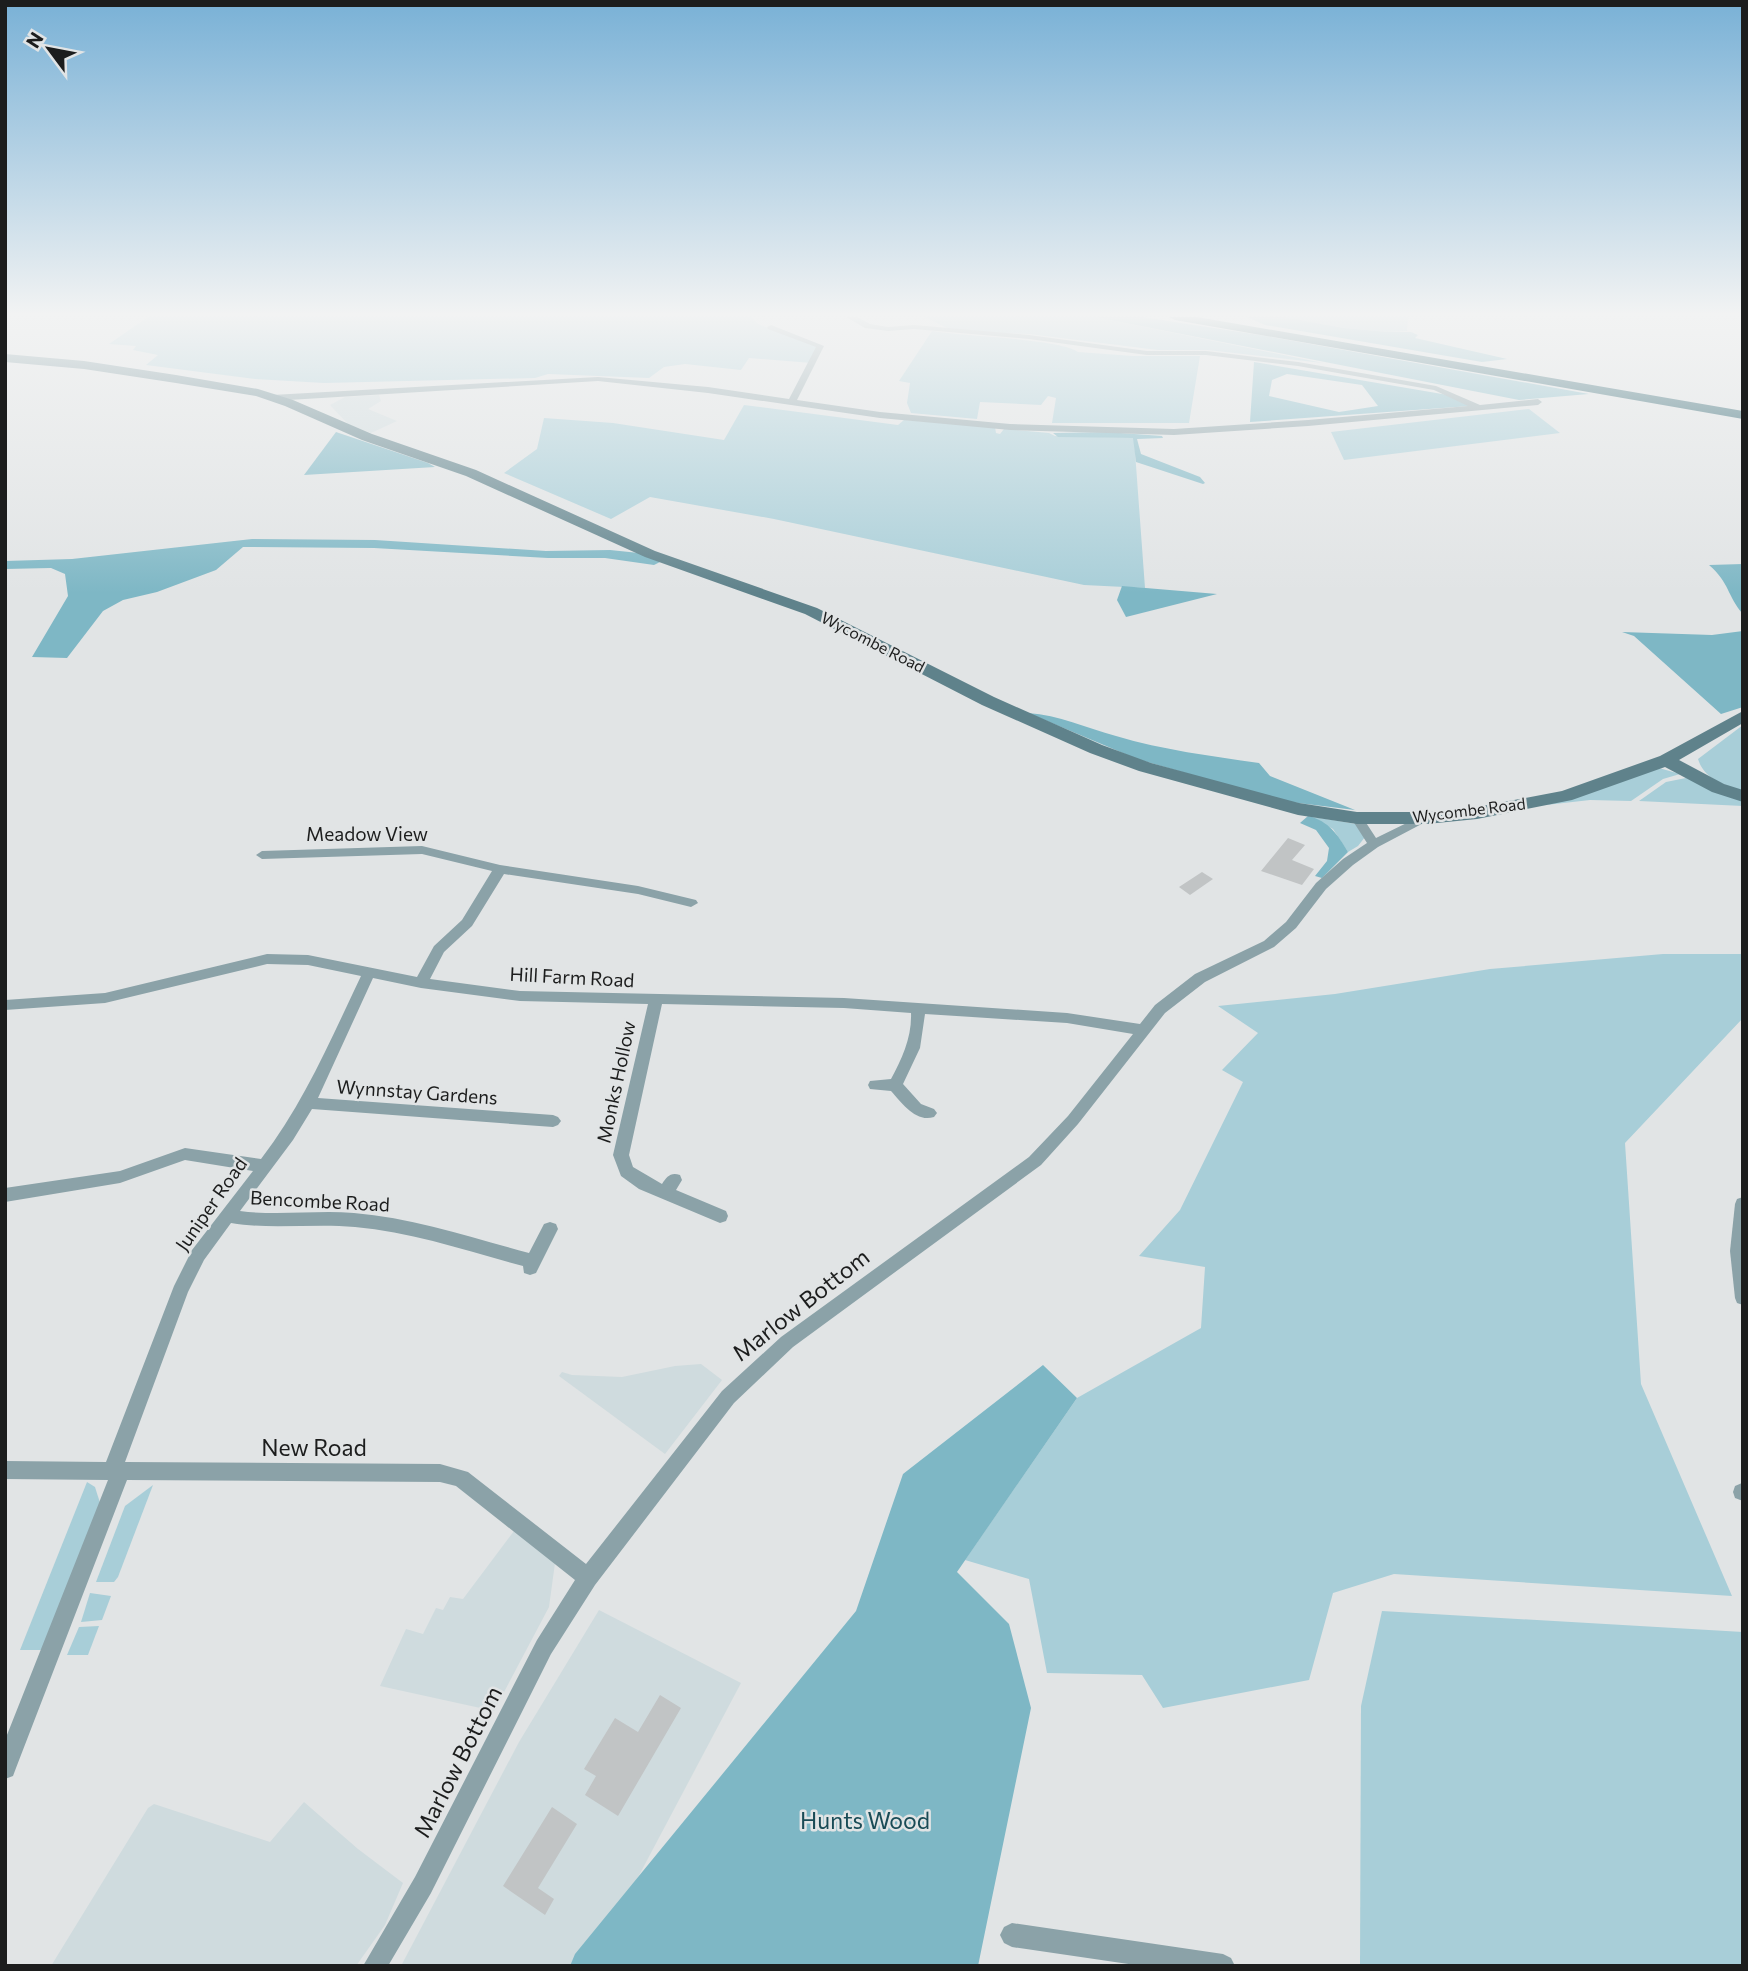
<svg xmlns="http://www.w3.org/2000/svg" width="1748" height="1971" font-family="Commissioner,sans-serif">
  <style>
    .built { fill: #cfdbde }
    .green { fill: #a8ced8 }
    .forest { fill: #7eb7c5; fill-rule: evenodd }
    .building { fill: #c1c4c5 }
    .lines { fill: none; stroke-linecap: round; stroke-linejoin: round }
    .street { fill: #8ba2a8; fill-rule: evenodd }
    .secondary { fill: #5f828b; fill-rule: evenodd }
    .highway { fill: #1d5764; fill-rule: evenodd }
    .labels { text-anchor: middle; stroke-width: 5; stroke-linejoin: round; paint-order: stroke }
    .far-street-label { font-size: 16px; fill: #1c1d1d; stroke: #e1e4e5 }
    .street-label { font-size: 19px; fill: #1c1d1d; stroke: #e1e4e5 }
    .near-street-label { font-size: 23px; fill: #1c1d1d; stroke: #e1e4e5 }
    .near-park-label { font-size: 23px; fill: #194b56; stroke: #e1e4e5 }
  </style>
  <rect width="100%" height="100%" fill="#e1e4e5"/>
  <g class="built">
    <path d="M379 395 381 401 368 409 397 421 371 433 348 424 330 405 345 397Z"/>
    <path d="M701 1364 722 1380 665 1454 559 1376 562 1372 572 1375 622 1377 675 1366Z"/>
    <path d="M514 1531 555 1563 549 1607 494 1711 380 1686 406 1629 423 1634 436 1608 443 1610 450 1597 463 1599Z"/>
    <path d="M599 1610 741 1683 591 1966H401L519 1742Z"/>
    <path d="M304 1802 358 1849 403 1883 385 1925 356 1966H51L148 1808 154 1804 270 1842Z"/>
  </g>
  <g class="green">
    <path d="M148 317H751L758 324 817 347 812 363 749 358 741 370 685 364 664 367 649 378 548 374 535 378 324 383 255 379 146 365 158 355 133 350 136 346 109 344Z"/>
    <path d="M925 317H1095L1323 363 1208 350H1158L1029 334 975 332 947 328Z"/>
    <path d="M1284 317H1408L1407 331 1388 332 1345 328Z"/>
    <path d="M932 331C960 336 1062 339 1078 352L1133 356H1200L1189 423H1052L1056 398 1048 396 1041 405 980 402 977 419 911 413 907 403 910 383 899 381Z"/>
    <path d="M744 405 898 425 904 420 995 427 996 433 1000 434 1004 429 1049 433 1055 436 1134 438 1145 588 1084 585 774 519 650 497 611 519 504 473 537 449 544 418 613 423 724 440Z"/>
    <path d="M1529 409 1560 433 1344 460 1331 432Z"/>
    <path d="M1743 725V791C1724 785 1704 779 1698 759Z"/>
    <path d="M1659 768 1680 774 1663 779 1631 801 1590 800 1546 805Z"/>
    <path d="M1686 778 1743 800V806L1639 801 1666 782Z"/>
    <path d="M1308 816 1356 824 1365 837 1358 846 1348 852 1333 829Z"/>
    <path d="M1663 954H1743V1018L1625 1143 1641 1384 1732 1596 1394 1574 1333 1593 1309 1680 1163 1708 1142 1675 1047 1673 1029 1579 965 1560 1077 1398 1201 1328 1205 1267 1139 1256 1180 1210 1243 1082 1222 1070 1258 1033 1218 1006 1335 994 1490 969Z"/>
    <path d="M87 1482 95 1487 101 1506 44 1650H20Z"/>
    <path d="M153 1485 118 1577 114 1582H96L125 1506Z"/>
    <path d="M90 1593 111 1596 102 1620 81 1622Z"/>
    <path d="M1382 1611 1743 1632V1966H1360L1361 1706Z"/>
    <path d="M99 1626 88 1655H67L79 1627Z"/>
  </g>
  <g class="forest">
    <path d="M1095 317H1142L1266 336 1589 394 1519 400Z"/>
    <path d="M1247 317H1284L1344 328 1388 332H1411L1418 335 1415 338 1507 359 1482 362 1265 325Z"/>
    <path d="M1254 362 1448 395 1470 406 1250 422ZM1287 374 1362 385 1378 406 1339 412 1269 396 1272 380Z"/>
    <path d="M336 432 428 463 435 467 304 475Z"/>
    <path d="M1107 432 1162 436 1163 438 1137 439 1141 454 1200 477 1205 483 1203 484 1136 462 1133 438 1058 437 1053 433Z"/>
    <path d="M252 539 375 540 546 551 610 550 639 553 662 561 654 565 605 558H548L374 548 243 547 216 570 157 592 123 600 103 611 67 658 32 657 68 596 65 574 51 568 5 569V561L72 559Z"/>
    <path d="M1743 564V614C1727 596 1730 583 1709 565Z"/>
    <path d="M1122 586 1217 594 1126 617 1117 600Z"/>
    <path d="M1743 631V707L1721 714 1634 636 1622 632 1712 635Z"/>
    <path d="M1028 713C1059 715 1086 728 1116 736 1163 750 1211 756 1259 763L1270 776 1355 810 1282 801 1137 759Z"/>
    <path d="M1308 816C1329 821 1338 835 1348 852L1322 878 1315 876 1327 861 1329 848 1316 830 1300 823Z"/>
    <path d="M1043 1365 1077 1398 957 1572 1009 1624 1031 1708 978 1966H570L575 1954 856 1611 903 1474Z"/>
  </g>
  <g class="building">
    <path d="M1288 838 1305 845 1292 860 1314 869 1302 885 1261 871Z"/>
    <path d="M1202 872 1213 879 1190 895 1179 887Z"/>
    <path d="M660 1695 681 1708 618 1816 585 1795 596 1776 584 1769 615 1718 638 1732Z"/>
    <path d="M552 1807 577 1824 538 1888 554 1899 545 1915 503 1886Z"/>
  </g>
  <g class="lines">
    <g class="street">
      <path d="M846 317H857L870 324 888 327 914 325 1029 335 1147 351H1206L1298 362 1436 386 1480 405 1538 399 1542 402 1538 405 1308 426 1174 435 1010 430 880 418 708 393 598 381 272 401 268 398 272 395 598 377 708 387 789 399 816 347 768 329 767 327 771 325 824 346 797 400 880 412 1010 424 1174 429 1308 420 1468 406 1434 390 1298 366 1206 355H1147L1029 339 914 329 888 331 865 328Z"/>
      <path d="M1357 814 1361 815 1376 838 1423 815H1431L1433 818 1378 847 1353 865 1326 889 1296 928 1274 947 1205 982 1165 1013 1078 1124 1041 1165 793 1347 734 1403 595 1585 551 1654 431 1893 388 1966H363L415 1877 537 1640 575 1580 456 1486 440 1482 127 1480 16 1768 13 1776 5 1779V1740L108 1480 5 1479V1461L106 1462 174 1286 192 1250 253 1171 185 1160 120 1183 5 1202V1188L120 1171 185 1148 261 1159C304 1103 331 1039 361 976L308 965 267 964 105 1003 5 1010V1000L105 993 267 954 308 955 417 977 434 946 462 920 492 871 422 854 262 859 256 855 262 851 422 846 500 865 638 886 696 900 698 903 691 907 638 894 504 874 472 926 444 952 430 979 520 991 844 998 1067 1013 1140 1024 1155 1005 1195 974 1264 941 1286 922 1316 883 1343 859 1367 843 1351 818ZM373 978 421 988 520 1001 648 1004 613 1155 621 1176 639 1189 720 1223 726 1221 728 1216 726 1211 676 1190 682 1180 680 1175C670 1172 667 1177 662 1184L633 1167 629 1155 662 1004 844 1008 911 1013C912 1037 902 1059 891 1079L870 1081 868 1085 870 1089 891 1091C902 1103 916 1123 934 1117L937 1113 934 1109 921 1104 903 1084 920 1048 925 1014 1067 1023 1133 1034 1068 1116 1029 1157 781 1337 722 1391 586 1564 468 1472 440 1464 125 1462 188 1292 204 1260 231 1223C272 1230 314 1223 355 1227 412 1232 467 1251 523 1266L524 1273 530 1275 536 1273 558 1229 556 1224 550 1222 544 1224 529 1253C472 1238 414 1218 354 1213 316 1210 278 1216 240 1211L293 1140 312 1109 553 1127 558 1125 561 1121 558 1117 553 1115 318 1098Z"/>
      <path d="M1743 1197V1305L1737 1303 1735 1298 1730 1251 1735 1204 1737 1199Z"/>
      <path d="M1742 1483H1743V1501L1735 1498 1733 1492 1735 1486Z"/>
      <path d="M1012 1923 1223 1954 1231 1958 1235 1966H1142L1012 1947 1004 1943 1000 1935 1004 1927Z"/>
    </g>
    <path class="secondary" d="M5 354 84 361 176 375 258 389 293 400 372 434 476 470 655 551 817 608 994 697 1102 745 1151 763 1299 803 1357 812H1427L1477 807 1562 791 1660 756 1743 711V723L1679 760 1724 784 1743 790V802L1712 792 1665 767 1572 800 1477 819 1427 824H1357L1298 815 1139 771 1090 753 982 705 805 614 645 557 466 476 362 440 285 406 256 396 176 383 84 369 5 362Z"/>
    <path class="highway" d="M1169 317H1197L1743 411V419L1175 320Z"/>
  </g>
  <linearGradient id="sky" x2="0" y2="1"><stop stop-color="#79b1d6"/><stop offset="0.53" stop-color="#f2f3f3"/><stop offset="1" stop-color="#f2f3f3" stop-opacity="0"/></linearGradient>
  <rect width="1748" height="593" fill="url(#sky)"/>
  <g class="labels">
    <g class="far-street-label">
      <text transform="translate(873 642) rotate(27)" y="6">Wycombe Road</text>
      <text transform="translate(1469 810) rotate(-7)" y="6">Wycombe Road</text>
    </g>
    <g class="street-label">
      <text x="367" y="841">Meadow View</text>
      <text transform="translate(572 977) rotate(3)" y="7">Hill Farm Road</text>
      <text transform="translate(616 1082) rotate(-78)" y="7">Monks Hollow</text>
      <text transform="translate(417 1092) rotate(4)" y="7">Wynnstay Gardens</text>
      <text transform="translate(320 1201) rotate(3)" y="7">Bencombe Road</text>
      <text transform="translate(211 1204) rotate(-55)" y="7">Juniper Road</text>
    </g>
    <g class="near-street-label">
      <text transform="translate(801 1305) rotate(-38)" y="8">Marlow Bottom</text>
      <text x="314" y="1456">New Road</text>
      <text transform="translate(458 1762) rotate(-63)" y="8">Marlow Bottom</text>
    </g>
    <g class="near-park-label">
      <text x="865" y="1829">Hunts Wood</text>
    </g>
  </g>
  <rect width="1748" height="1971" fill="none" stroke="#1c1d1d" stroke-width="14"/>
  <g transform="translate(49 49) rotate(302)" stroke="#e1e4e5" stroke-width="5" paint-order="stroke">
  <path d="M0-5L12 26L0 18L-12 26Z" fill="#1c1d1d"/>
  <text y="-10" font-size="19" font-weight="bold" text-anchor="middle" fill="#1c1d1d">N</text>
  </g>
</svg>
